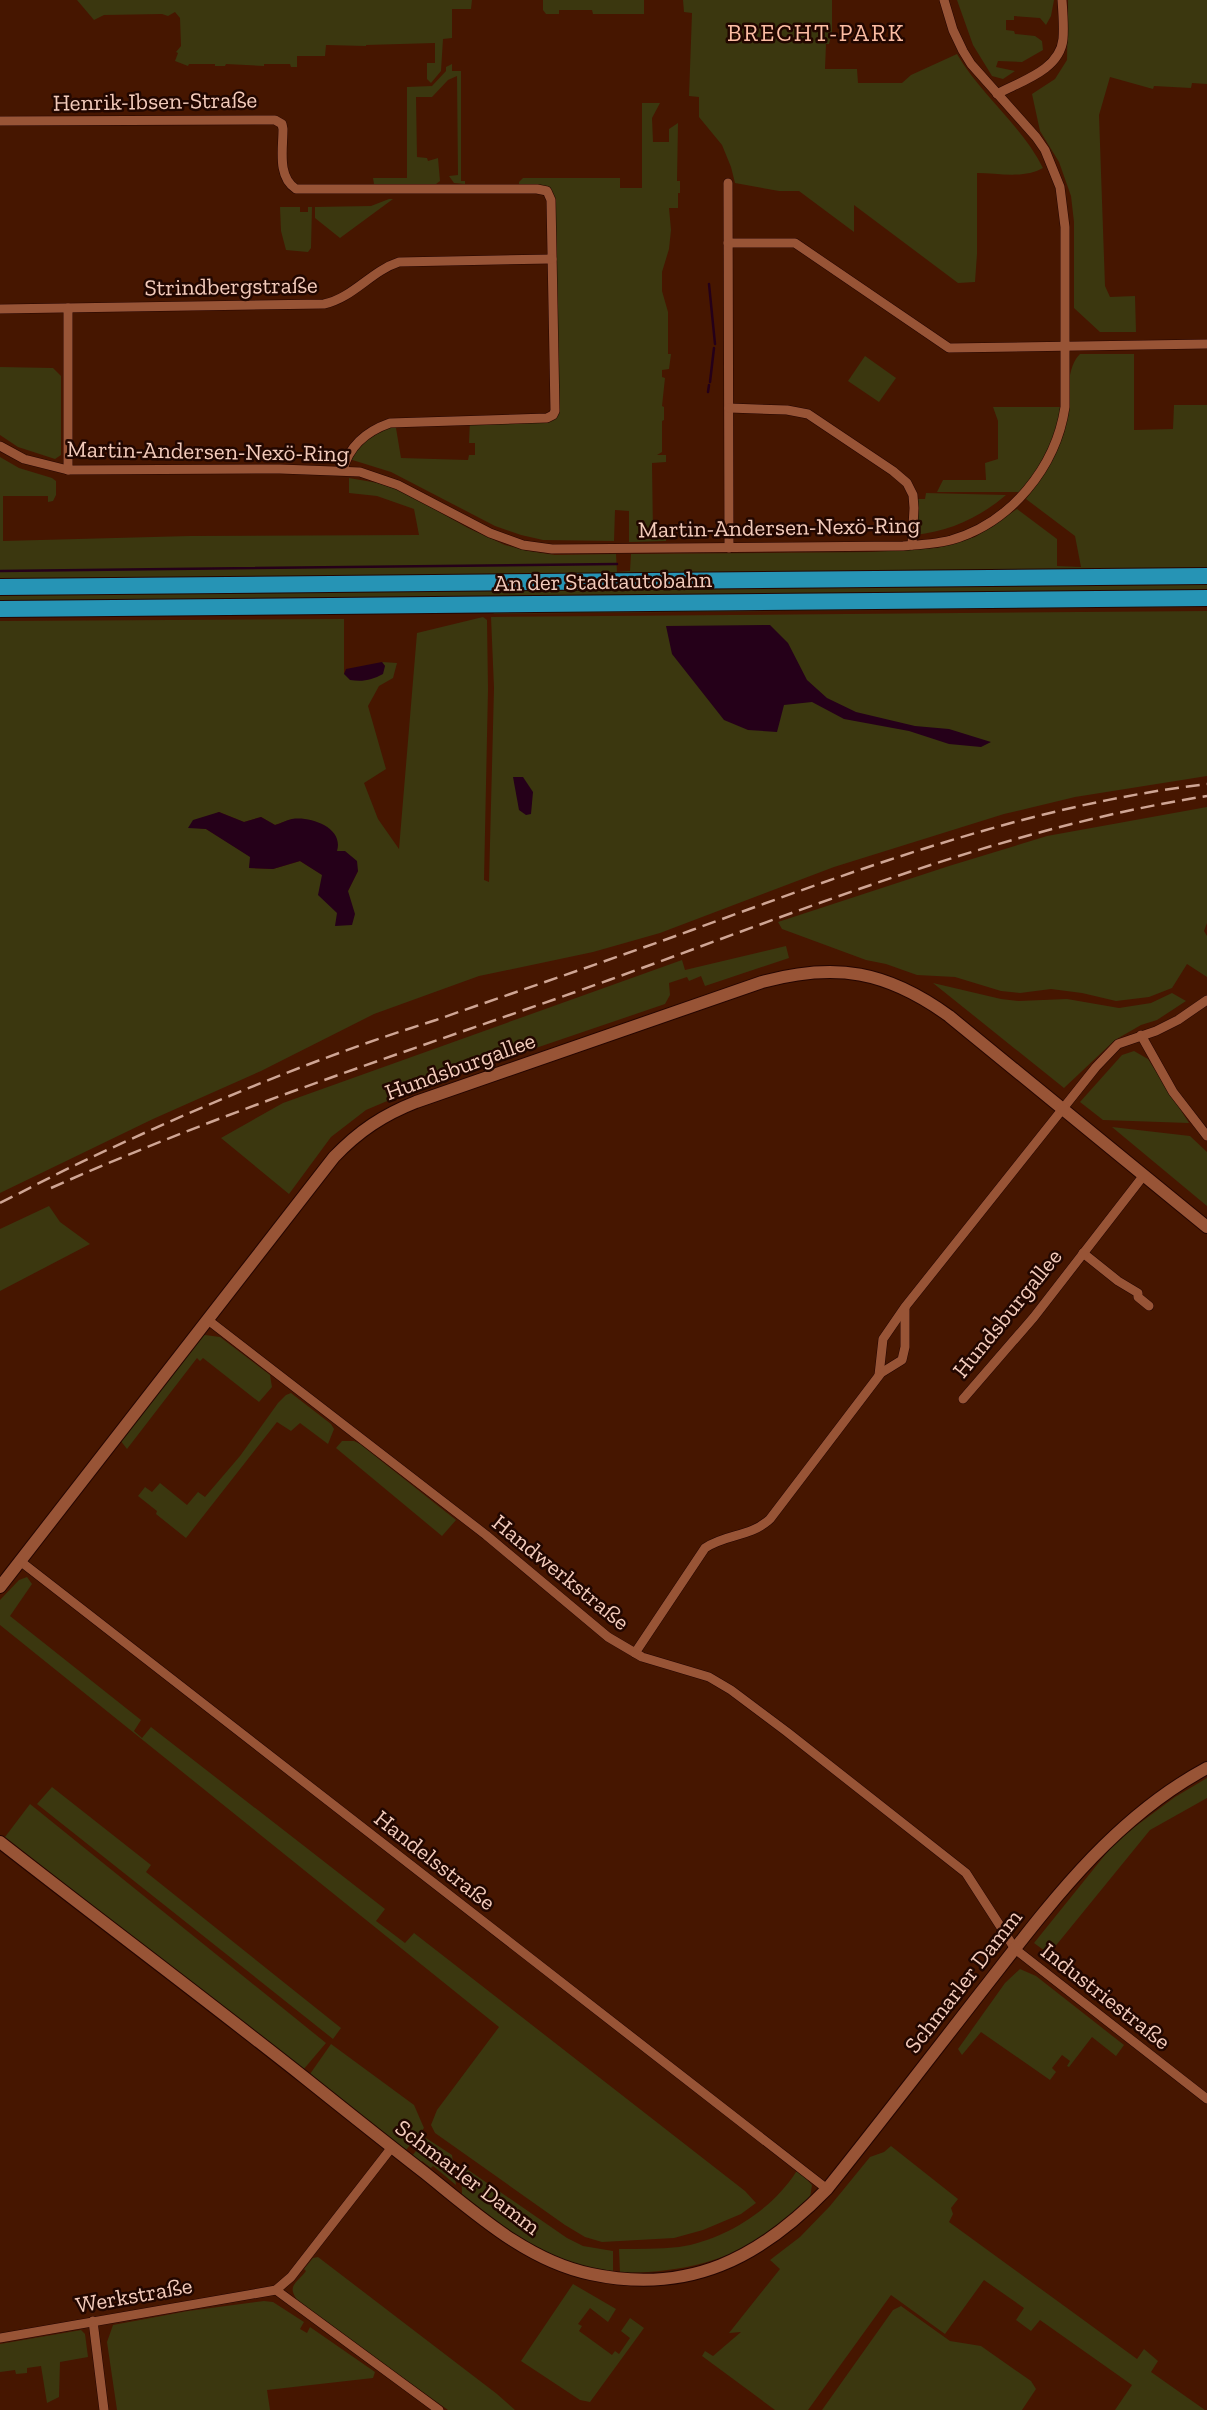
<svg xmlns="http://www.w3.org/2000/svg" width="1207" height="2410" font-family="'Zilla Slab',serif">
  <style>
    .green { fill: #3b370f; fill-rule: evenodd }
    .water { fill: #250019 }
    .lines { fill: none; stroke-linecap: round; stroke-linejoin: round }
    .stream { stroke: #250019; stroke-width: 2.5 }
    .street-casing { stroke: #240500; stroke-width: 10 }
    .secondary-casing { stroke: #240500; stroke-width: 14 }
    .highway-casing { stroke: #240500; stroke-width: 18 }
    .street { stroke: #985436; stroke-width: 9 }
    .secondary { stroke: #985436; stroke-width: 12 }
    .highway { stroke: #2694b5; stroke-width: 16 }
    .rail { stroke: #cfa594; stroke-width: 2.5; stroke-dasharray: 14 7; stroke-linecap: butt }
    .labels { text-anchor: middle; stroke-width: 5; stroke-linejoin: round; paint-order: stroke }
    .street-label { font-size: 23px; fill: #f3cbbb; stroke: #220700 }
    .neighbourhood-label { font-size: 24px; letter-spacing: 2px; fill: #fcbda3; stroke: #220700 }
  </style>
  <rect width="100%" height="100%" fill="#461600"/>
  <g class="green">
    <path d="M77 0H472L471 9H452V38L443 39 441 71 431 83 427 79V63H435V43L366 45V46L326 45 325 56H297V67H291L290 64H264V66L226 64 225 66H215V64H189L188 66 175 61 178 53 176 52 181 46 180 18 175 12 168 16 162 14 104 15 94 20Z"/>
    <path d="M543 0H644V14H593L592 10H559V14H546L543 10Z"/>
    <path d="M683 0H832V33L829 44H826L825 69H857L858 83H902L911 75 957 54C981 95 1022 126 1043 168 1024 179 998 173 977 173V254L975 282 958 283 854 205V232L799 191H779L735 183 731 167 722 145 699 117V97L689 96 692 13 684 12Z"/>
    <path d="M957 0H1054L1051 16 1046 25 1040 18 1014 16V20H1006V30L1014 31 1015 34 1035 36 1042 41 1043 50 1022 62 998 61 996 67 1015 71 1003 79 992 76 973 45Z"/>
    <path d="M1068 0H1207V84L1192 83 1191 88 1154 86 1153 89 1110 77 1099 115 1105 286 1110 297 1135 296 1136 332H1100L1074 308V222L1071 196 1059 162 1040 131 1032 94 1055 79 1067 60Z"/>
    <path d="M452 64V71H461V181H465V184L454 183 449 176 458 175 457 76 448 80 432 97H416L417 157 427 158 428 161 438 158 440 181 436 184H374L373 178H407V87L432 86 446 71V67Z"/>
    <path d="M642 103H660L652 118 653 142H669V129L678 123 677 181H680V193H678V208H669L671 230 669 249 662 272V291L668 312V354H671L669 369 662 370V377L665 378 662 406 664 407V420L662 421V452L657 455H666V462L652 463 653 535H666V541L629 542V511L615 510 614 541 543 540 521 535 495 526 391 472 346 458 355 444 395 422 401 458 468 460 469 455H475V443H469L470 420 553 415 549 194 519 189V182L523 178H620V188H642Z"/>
    <path d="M389 199H393L340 238 315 218V207L371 206Z"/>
    <path d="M280 207H300V212H308V207H312L311 248 308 252 286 250 281 231Z"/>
    <path d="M1080 354H1134V430L1173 429 1174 405H1207V569L0 580V457L19 468 52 478 56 481V495L53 501 48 502V496H3V541L190 536 419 535 414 509 377 496 349 493V478L378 483 402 491 468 528 505 545 528 551 555 555 616 554 617 572 630 571 631 554 871 552 937 548 975 537 1017 509 1057 539V566L1081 567 1075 536 1026 499C1041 479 1056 457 1064 433 1071 409 1063 370 1080 354Z"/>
    <path d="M865 356 896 378 879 402 848 381Z"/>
    <path d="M0 367 53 368 61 376V455L55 459 18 447 0 435Z"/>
    <path d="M993 407H1065L1063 421 1025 492H937L943 480H986L985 463 998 459V421Z"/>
    <path d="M926 493 1006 495C979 518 950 531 915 535L917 499H925Z"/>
    <path d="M1207 583V590L0 601V594Z"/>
    <path d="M1207 604V607L493 614 498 610Z"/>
    <path d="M1207 611V776L1075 797 1004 814 834 867 660 933 593 952 479 976 374 1014 261 1071 153 1119 0 1193V621L344 619V674L385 666 382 662 397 663 393 678 379 686 368 706 386 769 364 783 378 819 399 849 417 633 483 617 487 620 488 689 484 880 489 882 494 688 491 617ZM219 812 244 822 261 817 275 825 292 819 305 820 358 871 348 891 300 861 273 869 249 868 251 857 206 829 189 827Z"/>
    <path d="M1207 807V923L1204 931 1207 936V977L1187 964 1172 988 1149 997 1116 1001 1082 993 1051 989 1020 993 1001 991 955 977 917 975 886 964 866 960 782 929 778 922 949 866 1047 836Z"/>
    <path d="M786 946 789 958 705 986 701 976 689 981 687 977 669 983 670 995 665 1004 413 1090 366 1110 331 1137 289 1194 221 1138 283 1103 682 960 685 970Z"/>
    <path d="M933 983 1001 999 1019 1001 1067 999 1119 1008 1151 1003 1172 993 1186 1001 1157 1020 1141 1025 1115 1040 1064 1088Z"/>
    <path d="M1134 1051 1148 1059 1189 1123 1103 1120 1080 1102 1122 1055Z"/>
    <path d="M1112 1127 1190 1136 1207 1152V1206Z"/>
    <path d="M49 1206 60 1222 90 1244 0 1291V1229Z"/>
    <path d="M205 1335 220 1337 270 1375 272 1387 259 1402 203 1358 200 1361 197 1358 127 1449 120 1440 200 1337Z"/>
    <path d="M291 1393 331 1424 334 1429 328 1444 300 1423 291 1431 277 1422 186 1538 156 1514 157 1511 138 1496 145 1487 152 1492 160 1483 187 1505 198 1492 205 1497 240 1456 278 1403 286 1395Z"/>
    <path d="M342 1441H354L360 1444 456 1520 442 1536 336 1448Z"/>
    <path d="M27 1577 32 1584 10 1616 141 1720 134 1731 142 1738 151 1727 385 1909 376 1921 405 1943 414 1933 745 2191 756 2203 741 2214 703 2230 674 2238 602 2242 585 2237 565 2225 435 2133 431 2125 437 2110 499 2027 0 1625V1600L19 1580Z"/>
    <path d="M1207 1778V1798L1150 1830 1049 1954 1034 1943 1117 1840 1175 1797Z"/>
    <path d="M52 1787 151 1865 146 1872 341 2028 333 2039 37 1804Z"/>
    <path d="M30 1804 326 2043 303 2070 5 1837Z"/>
    <path d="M1020 1969 1036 1976 1124 2045 1116 2056 1092 2037 1069 2067 1067 2066 1070 2061 1062 2055 1052 2068 1056 2072 1050 2080 981 2032 962 2055 958 2049 1005 1983Z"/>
    <path d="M331 2044 414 2105 424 2128 406 2150 310 2074Z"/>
    <path d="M426 2138 452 2155 456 2185 433 2166 431 2168 422 2161 420 2163 412 2156Z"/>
    <path d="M891 2146 958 2199 951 2208 953 2214 949 2222 1137 2359 1144 2349 1158 2361 1151 2372 1205 2410H1115L1132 2385 1040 2320 1031 2331 1016 2320 1024 2308 984 2280 945 2334 891 2295 808 2410H775L702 2356 705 2351 713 2356 741 2332 729 2333 780 2269 770 2260 800 2237 830 2206 870 2157 884 2152Z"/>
    <path d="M461 2165 567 2238 583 2246 613 2251V2273C601 2270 587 2268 575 2264 532 2252 497 2221 462 2194Z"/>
    <path d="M799 2171 812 2185 810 2198C797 2209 784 2223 769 2233 724 2264 673 2273 620 2273L619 2249C639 2249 659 2249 679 2247 724 2240 771 2211 796 2172Z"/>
    <path d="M318 2257 497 2394 515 2410H448L302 2306C285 2286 294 2286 306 2271L304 2269 313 2258Z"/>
    <path d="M573 2284 616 2309 608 2322 590 2308 578 2324 582 2326 579 2331 612 2355 615 2351 619 2354 630 2338 621 2331 630 2318 644 2328 590 2402 580 2400 521 2361Z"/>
    <path d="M264 2301 273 2302 304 2322 300 2329 307 2333 310 2327 375 2372 373 2378 267 2390 270 2410H117L107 2342 113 2325 188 2311Z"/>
    <path d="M901 2306 950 2341 981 2346 1031 2381 1036 2389 1022 2410H822L893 2310Z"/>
    <path d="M81 2330 85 2334 88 2357 60 2362 59 2397 47 2403 41 2366 27 2368V2373L16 2374 15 2370 0 2372V2344Z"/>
  </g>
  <g class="water">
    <path d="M770 625 788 643 807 680 827 698 856 712 915 726 949 729 991 742 981 747 949 744 909 731 844 719 812 702 784 705 777 732 748 730 724 720 672 654 666 626Z"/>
    <path d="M382 662 385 666 383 674C372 680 363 682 350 680L344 674 346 669Z"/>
    <path d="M513 777H523L533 792 531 814 526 815 519 810Z"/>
    <path d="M219 812 244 822 261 817 275 825C280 824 286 820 292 819 311 816 344 828 337 851H345L357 861 358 871 348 891 355 914 352 925 335 926 337 913 318 895 322 875 300 861 273 869 249 868 250 857 206 829 188 828 193 820Z"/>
  </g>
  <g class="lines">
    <g class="stream">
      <path d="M709 284 715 344"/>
      <path d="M710 382 714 348"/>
      <path d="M708 392 709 385"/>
      <path d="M0 571 617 564"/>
    </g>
    <defs>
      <g id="street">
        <path d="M997 94C1021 81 1060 70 1063 39 1064 27 1063 13 1062 0"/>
        <path d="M0 121 275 120 282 124 283 129C283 149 277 177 296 189H537L547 191 551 200 555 411 553 415 547 418 390 423C367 431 349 446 343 470"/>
        <path d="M728 183 729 548"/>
        <path d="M728 243H795L949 348 1207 344"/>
        <path d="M0 309 324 304C353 298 371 271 399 262L552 259"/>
        <path d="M729 408 787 410 808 414 893 471 907 483 913 495 914 508 912 545"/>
        <path d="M0 446 24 459 68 470 280 469 360 472 398 485 490 533 523 545 552 549 903 546C919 545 935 544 951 540 1011 523 1056 467 1065 407V227L1060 187 1045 150 1036 137 971 64 963 51 953 30 944 0"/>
        <path d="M68 470V308"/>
        <path d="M1141 1035 1173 1092 1207 1136"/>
        <path d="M1083 1253 1118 1281 1138 1293V1297L1149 1306"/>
        <path d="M208 1320 486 1535 608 1637 642 1657 709 1677 731 1690 787 1732 966 1873 1015 1949 1207 2099"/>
        <path d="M879 1375 883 1339 905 1307 1096 1067 1118 1044 1156 1031 1178 1020 1207 1000"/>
        <path d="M963 1399 1034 1317 1144 1175"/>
        <path d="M20 1561 827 2189"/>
        <path d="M635 1653 705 1548C728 1533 749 1538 770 1519L881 1373 902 1360 905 1347V1308"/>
        <path d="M276 2290 439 2410"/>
        <path d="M93 2321 104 2410"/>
        <path d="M0 2338 276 2290 291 2277 392 2147"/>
      </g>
      <g id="secondary">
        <path d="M0 1587 334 1157C359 1131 383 1115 416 1102L762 982C836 962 887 971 949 1016L1207 1227"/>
        <path d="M0 1842C101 1921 204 1998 305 2078 345 2110 385 2142 425 2173 475 2213 527 2261 591 2274 689 2295 760 2258 827 2189 880 2123 932 2055 985 1987 1050 1904 1112 1819 1207 1768"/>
      </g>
      <g id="highway">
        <path d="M0 587 1207 576"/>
        <path d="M0 609 1207 598"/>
      </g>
    </defs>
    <use href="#street" class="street-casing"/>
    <use href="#secondary" class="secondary-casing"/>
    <use href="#highway" class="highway-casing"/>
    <use href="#street" class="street"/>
    <use href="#secondary" class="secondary"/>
    <use href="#highway" class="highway"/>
    <g class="rail">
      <path d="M51 1188C232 1107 422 1047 609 980 806 909 999 829 1207 796"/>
      <path d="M0 1203C30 1188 60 1172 90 1158 203 1105 318 1057 436 1020 521 990 607 961 692 930 859 869 1029 805 1207 784"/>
    </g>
  </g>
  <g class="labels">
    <g class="street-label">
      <text transform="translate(155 101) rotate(-1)" y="8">Henrik-Ibsen-Straße</text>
      <text transform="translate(231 286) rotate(-1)" y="8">Strindbergstraße</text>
      <text transform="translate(208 451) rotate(1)" y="8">Martin-Andersen-Nexö-Ring</text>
      <text transform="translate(779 527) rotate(-1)" y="8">Martin-Andersen-Nexö-Ring</text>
      <text transform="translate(603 581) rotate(-1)" y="8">An der Stadtautobahn</text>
      <text transform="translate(460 1066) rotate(-20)" y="8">Hundsburgallee</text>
      <text transform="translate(1007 1313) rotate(-51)" y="8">Hundsburgallee</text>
      <text transform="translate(561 1572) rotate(39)" y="8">Handwerkstraße</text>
      <text transform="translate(435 1860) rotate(38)" y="8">Handelsstraße</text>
      <text transform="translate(963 1981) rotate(-52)" y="8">Schmarler Damm</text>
      <text transform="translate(1106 1996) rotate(38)" y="8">Industriestraße</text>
      <text transform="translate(468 2177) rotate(37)" y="8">Schmarler Damm</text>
      <text transform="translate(134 2295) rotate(-10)" y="8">Werkstraße</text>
    </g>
    <g class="neighbourhood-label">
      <text x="816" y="41">BRECHT-PARK</text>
    </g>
  </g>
</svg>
